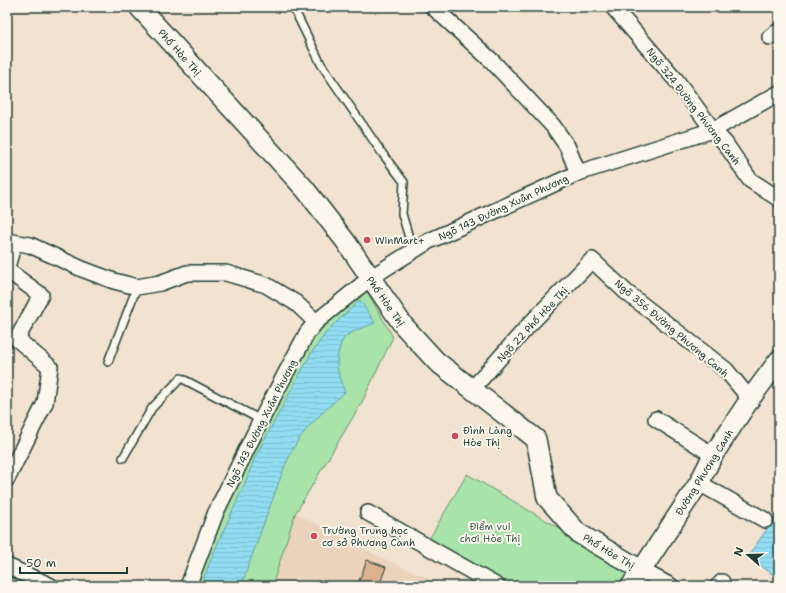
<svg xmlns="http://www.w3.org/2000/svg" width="786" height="593" font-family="'Shantell Sans',sans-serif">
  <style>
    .built { fill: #ecd3bc }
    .green { fill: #a8e3a9; stroke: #64906e }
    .water { fill: url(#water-rules); stroke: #649da7 }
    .building { fill: #ddb08e; stroke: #1f3d34 }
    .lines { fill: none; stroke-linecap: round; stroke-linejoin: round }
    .service-casing { stroke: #1f3d34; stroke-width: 10 }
    .minor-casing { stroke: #1f3d34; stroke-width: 18 }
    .tertiary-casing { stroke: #1f3d34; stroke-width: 22 }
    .service { stroke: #fbf7ec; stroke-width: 7 }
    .minor { stroke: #fbf7ec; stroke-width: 15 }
    .tertiary { stroke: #fbf7ec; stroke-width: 19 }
    .poi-dot { fill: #d1495b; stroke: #fbf7ec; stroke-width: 1.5 }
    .labels { text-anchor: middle; stroke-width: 4; stroke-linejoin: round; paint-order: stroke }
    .street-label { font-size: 10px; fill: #1f3d34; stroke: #fbf7ec }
    .poi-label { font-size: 10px; fill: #1f3d34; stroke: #fbf7ec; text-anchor: start }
    .park-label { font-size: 10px; fill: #3a5e4b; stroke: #fbf7ec }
  </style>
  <defs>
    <pattern id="water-rules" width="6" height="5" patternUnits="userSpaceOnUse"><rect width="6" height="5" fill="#92ddf3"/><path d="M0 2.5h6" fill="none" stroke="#7dbfd1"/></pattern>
  </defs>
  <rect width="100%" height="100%" fill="#f2e2d0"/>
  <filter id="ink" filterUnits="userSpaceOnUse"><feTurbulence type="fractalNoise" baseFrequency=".025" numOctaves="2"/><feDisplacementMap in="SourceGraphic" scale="8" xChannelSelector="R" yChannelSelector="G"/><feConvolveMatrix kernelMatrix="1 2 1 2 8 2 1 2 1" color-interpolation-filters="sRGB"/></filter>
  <g filter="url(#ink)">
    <path class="built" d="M295 513 382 558 445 586H272Z"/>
    <g class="green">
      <path d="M365 288 393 337 361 404 295 514 272 586H191L217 512 307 336Z"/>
      <path d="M467 474 634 572 626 586H506L428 541Z"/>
    </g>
    <g class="water">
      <path d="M360 300 375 323C366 327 354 330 346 336 343 339 341 343 340 347 334 363 338 377 345 392 330 406 314 419 302 435 294 445 289 457 284 468L241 586H206L203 580C218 538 240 499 255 457L312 352 328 330Z"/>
      <path d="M779 512V579L748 556Z"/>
    </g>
    <path class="building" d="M367 560 386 567 379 586H357Z"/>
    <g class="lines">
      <defs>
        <g id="service">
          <path d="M293 7 321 64 382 153 404 182 402 214 413 251"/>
          <path d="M108 362 137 287"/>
          <path d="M123 458 152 408 181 378 261 420"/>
        </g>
        <g id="minor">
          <path d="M433 7 492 61 553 126 567 146 578 173"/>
          <path d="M613 7 676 80 713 130 725 143 750 180 779 199"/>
          <path d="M770 37 779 31"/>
          <path d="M7 241 30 245 82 269 114 281 137 287 160 283 187 273H226L266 285 296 303 316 322"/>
          <path d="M7 267 14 243"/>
          <path d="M7 270 41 295 17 339 50 367 45 403 7 479"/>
          <path d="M473 388 529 325 592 260 626 292 726 370 750 399"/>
          <path d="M656 419 713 455"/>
          <path d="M699 483 765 520"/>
          <path d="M368 513 497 586"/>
          <path d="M7 566 51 586"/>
          <path d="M641 570 671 586"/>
          <path d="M188 586 216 512 261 420 307 333 316 322 370 278 429 241 578 173 713 130 779 93"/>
          <path d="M718 586 722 582"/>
        </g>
        <g id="tertiary">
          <path d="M139 7 305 189 346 242 403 325 436 361 536 439 547 498 578 533 641 570"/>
          <path d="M631 586 699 483 713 455 750 399 779 360"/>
        </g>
      </defs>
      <use href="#service" class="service-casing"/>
      <use href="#minor" class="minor-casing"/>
      <use href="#tertiary" class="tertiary-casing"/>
      <use href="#service" class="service"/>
      <use href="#minor" class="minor"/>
      <use href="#tertiary" class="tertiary"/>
    </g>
  </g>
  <g class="poi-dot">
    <circle cx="367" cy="240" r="4"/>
    <circle cx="455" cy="436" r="4"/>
    <circle cx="314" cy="536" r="4"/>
  </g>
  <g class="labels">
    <g class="street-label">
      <text transform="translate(180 52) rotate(48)" y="4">Phố Hòe Thị</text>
      <text transform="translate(694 106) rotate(52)" y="4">Ngõ 324 Đường Phương Canh</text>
      <text transform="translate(503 207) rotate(-25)" y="4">Ngõ 143 Đường Xuân Phương</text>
      <text transform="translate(386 301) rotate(55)" y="4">Phố Hòe Thị</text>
      <text transform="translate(532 324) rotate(-47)" y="4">Ngõ 22 Phố Hòe Thị</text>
      <text transform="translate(672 328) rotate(40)" y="4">Ngõ 356 Đường Phương Canh</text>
      <text transform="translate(261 423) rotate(-63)" y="4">Ngõ 143 Đường Xuân Phương</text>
      <text transform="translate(704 472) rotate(-58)" y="4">Đường Phương Canh</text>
      <text transform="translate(609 551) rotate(31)" y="4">Phố Hòe Thị</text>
    </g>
    <g class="poi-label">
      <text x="375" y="244">WinMart+</text>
      <text x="463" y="434">Đình Làng<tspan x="463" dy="12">Hòe Thị</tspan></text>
      <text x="322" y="534">Trường Trung học<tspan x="322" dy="12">cơ sở Phương Canh</tspan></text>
    </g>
    <g class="park-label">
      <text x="490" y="530">Điểm vui<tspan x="490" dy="12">chơi Hòe Thị</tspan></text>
    </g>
  </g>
  <rect width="786" height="593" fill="none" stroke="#fbf7ec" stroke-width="24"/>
  <rect x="12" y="12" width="762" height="569" fill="none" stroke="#1f3d34" stroke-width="1.5" filter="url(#ink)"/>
  <g transform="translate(748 555) rotate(290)" stroke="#fbf7ec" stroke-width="3" paint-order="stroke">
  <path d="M0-3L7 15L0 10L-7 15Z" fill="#1f3d34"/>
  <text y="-6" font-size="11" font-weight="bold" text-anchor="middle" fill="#1f3d34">N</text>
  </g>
  <path d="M20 567v6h107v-6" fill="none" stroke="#1f3d34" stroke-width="2"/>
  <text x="26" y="567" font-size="12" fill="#1f3d34" stroke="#fbf7ec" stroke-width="3" paint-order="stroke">50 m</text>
</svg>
